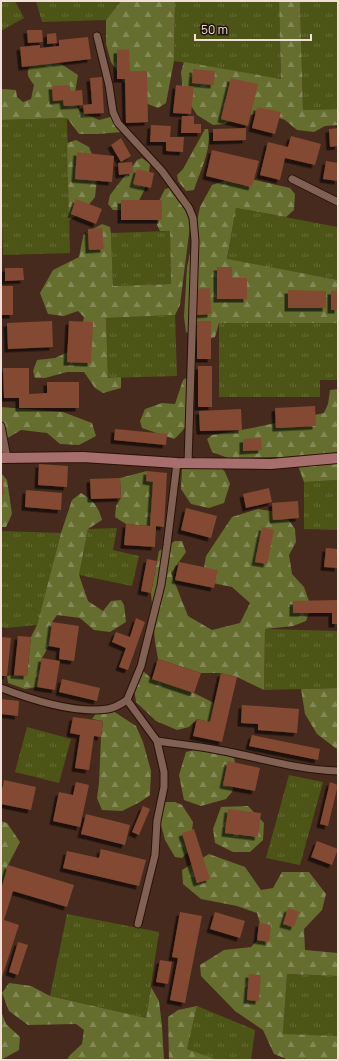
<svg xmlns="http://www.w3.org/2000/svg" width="339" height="1061" font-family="Manrope,sans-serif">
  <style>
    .grass { fill: url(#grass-tufts) }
    .forest { fill: url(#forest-firs) }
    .building { fill: #844a30; filter: url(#shadow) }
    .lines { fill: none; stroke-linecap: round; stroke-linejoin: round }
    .lane-casing { stroke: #2b1106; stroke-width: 9 }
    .secondary-casing { stroke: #2b1106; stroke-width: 12 }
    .lane { stroke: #816153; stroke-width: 7 }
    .secondary { stroke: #a66f6d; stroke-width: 10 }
  </style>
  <defs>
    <pattern id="grass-tufts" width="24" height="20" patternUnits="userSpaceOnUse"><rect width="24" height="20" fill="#4d5516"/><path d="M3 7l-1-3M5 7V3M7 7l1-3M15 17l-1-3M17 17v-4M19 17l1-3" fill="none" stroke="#676d37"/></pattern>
    <pattern id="forest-firs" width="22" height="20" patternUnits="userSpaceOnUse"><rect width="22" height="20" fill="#656e2f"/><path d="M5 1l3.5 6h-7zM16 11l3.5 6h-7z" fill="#838956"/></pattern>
    <filter id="shadow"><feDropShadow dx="-3.5" dy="3.5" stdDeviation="0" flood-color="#0009"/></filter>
  </defs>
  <rect width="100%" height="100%" fill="#462a1d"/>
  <g class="grass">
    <path d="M1 1H15L24 18 1 31Z"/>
    <path d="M36 1H121L106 20 42 22Z"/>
    <path d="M175 1H279L281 79 174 61Z"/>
    <path d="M300 2H338V109L303 110Z"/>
    <path d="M67 118 70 253 3 255 1 196V120Z"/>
    <path d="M236 208 338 227V280L227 260Z"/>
    <path d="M170 231 171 284 113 286 111 233Z"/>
    <path d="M175 315 177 376 108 378 106 318Z"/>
    <path d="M219 323H338V380H320V397H219Z"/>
    <path d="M338 480V530L304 529V482Z"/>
    <path d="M117 528 113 550 139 556 132 586 79 575 88 529Z"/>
    <path d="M1 531 61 533 37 625 6 628 1 627Z"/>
    <path d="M265 629 338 631V688L264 690Z"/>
    <path d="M27 727 71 739 59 783 15 772Z"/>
    <path d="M289 775 323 782 300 865 266 858Z"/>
    <path d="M67 914 159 932 146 1018 50 996Z"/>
    <path d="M287 974 338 976V1036L283 1035Z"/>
    <path d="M197 1006 255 1030 251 1060H218L187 1049Z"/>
  </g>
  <g class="forest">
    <path d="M121 1H175L174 61 166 103 158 108 135 99 111 62 106 44V20Z"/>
    <path d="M279 1H295L300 2 303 110 338 109V125L325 126 314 132 297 130 285 120 263 112 238 118 225 124 213 125 197 115 183 93 181 72 184 62 281 79Z"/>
    <path d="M52 58 78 75 74 98 79 111 99 120 114 116 122 132 98 134H79L67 118 1 120V90L3 89 16 90 17 97 23 102 31 99 34 85C26 74 26 74 32 62Z"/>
    <path d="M205 129H208C212 150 200 171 194 190L186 191 178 181 177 175 183 169Z"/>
    <path d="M76 140 89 147 98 170 95 197 83 212 69 220 67 143Z"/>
    <path d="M142 158 150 164C148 184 144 193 133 210H113L108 204 110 195 137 160Z"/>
    <path d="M237 176 290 188 295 194 294 210 286 217 236 208 227 259 338 280V323H219L215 337 204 341 186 332 184 317 187 267 200 207 212 185Z"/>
    <path d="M173 187 190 201 192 210 180 305 175 315 106 318 108 378 121 377V388L103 393 95 388 84 372H67L45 378H35L33 371 37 360 55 358 79 347 84 317 78 311 64 316 48 314 40 293 53 270 79 257 82 242 84 234 102 224 110 227 111 233 113 286 171 284 170 231H160L157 225 156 207 165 189Z"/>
    <path d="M186 378 192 382C198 405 192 424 174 439L142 428 140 421 145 409 162 403 175 404 183 380Z"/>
    <path d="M338 389V480L304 482 297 463 277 457 228 458 212 452 207 439 212 435 252 428 324 413 328 404 330 390Z"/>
    <path d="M1 407 63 412 92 423 96 436 79 445 60 444 47 433 21 430 1 442Z"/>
    <path d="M197 457 213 458 225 472 230 484 224 503 209 508 191 504 181 489 182 468Z"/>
    <path d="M147 471 146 481 153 482 150 526 126 524 115 517 116 506 121 498 120 478Z"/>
    <path d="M1 473 7 480 12 514 6 527H1Z"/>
    <path d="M81 493C94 501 98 506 102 520L88 529 79 575 88 601 103 611 111 601 121 600 124 605 126 622 110 632 94 630 80 618 57 615 52 622 49 646 42 658 37 687 25 689 8 683 7 676 14 675 27 676 31 637 37 625 61 533 72 500Z"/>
    <path d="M258 509 284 513 295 529 296 542 289 555 292 574 304 587 311 607 306 621 293 626 265 629 264 690 237 677 221 673H201L158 659 155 642 151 593 159 551 175 541H182L186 552 171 573 188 616 212 630 240 623 250 603 232 587 208 582 203 574 206 556 232 517Z"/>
    <path d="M143 671 152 679 194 693 214 703 210 722 197 719 189 727 177 730 156 721 136 702 134 689Z"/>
    <path d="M338 688V750L317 734 305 714 301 689Z"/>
    <path d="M113 711 136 726 143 742 151 771 150 795 140 802 122 811 102 810 97 798 99 783 101 737 103 721 92 719 97 712Z"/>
    <path d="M198 749 212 752 234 758 237 772 232 792 226 799 201 806 184 800 179 775 186 752Z"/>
    <path d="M163 802H175L182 805 193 822 190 850 182 858 175 857 165 840 159 817Z"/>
    <path d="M248 806 264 823 263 840 250 852H233L215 843 213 829 221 807Z"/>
    <path d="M1 821 7 823 20 842 8 865 1 890Z"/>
    <path d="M209 854 245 867 261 890 273 888 282 872H309L326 894 322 910 304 929 305 950 338 953V976L287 974 283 1034 338 1036V1060H289L274 1054 263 1030 235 1011 201 976 200 965 224 950 251 947 263 934 257 913 237 906 201 899 183 884 182 870Z"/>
    <path d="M9 983 31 986 50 996 146 1018 151 987 159 1001 162 1026 164 1060H67L69 1056 82 1044 84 1030 76 1024 28 1025 9 1011 2 993Z"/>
    <path d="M197 1006 187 1049 218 1060H169L168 1017 178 1010Z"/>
    <path d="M1 1011 6 1024 20 1037 19 1050 1 1060Z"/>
  </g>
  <g class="building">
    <path d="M27 30H42L43 42 28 43Z"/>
    <path d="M56 33 57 43 47 44V34Z"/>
    <path d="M88 37 91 59 22 67 20 47 40 45V48L59 46V40Z"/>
    <path d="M129 49 130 71H147L148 122 126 123 125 79H117V50Z"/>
    <path d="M193 69 215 71 214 85 192 83Z"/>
    <path d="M102 77 104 113 84 114 83 105 64 106 63 100 53 101 52 86 70 85V91L82 90 83 105 92 104 90 78Z"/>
    <path d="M231 78 258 84 248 126 221 119Z"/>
    <path d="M176 85 194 87 191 114 173 113Z"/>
    <path d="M257 107 281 112 275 134 252 128Z"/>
    <path d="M182 116H194V124H201V133H181Z"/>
    <path d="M151 125 171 126 170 137H184L183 152 166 151V142H150Z"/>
    <path d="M246 128V140L213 141V129Z"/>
    <path d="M338 128V146L330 147 329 129Z"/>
    <path d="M291 136 321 144 315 165 285 158 280 180 260 175 268 142 288 147Z"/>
    <path d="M121 138 131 156 121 162 111 145Z"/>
    <path d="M212 150 259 161 252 187 206 176Z"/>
    <path d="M77 152 114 156 112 182 75 179Z"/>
    <path d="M326 161 338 163V181L323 179Z"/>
    <path d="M132 162 133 173 119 175 118 163Z"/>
    <path d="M137 169 154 173 151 188 133 184Z"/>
    <path d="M76 199 102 209 96 224 71 214Z"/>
    <rect x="121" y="200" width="41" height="20"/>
    <path d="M102 228 104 249 89 250 88 229Z"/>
    <path d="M217 267H232V278H247V299H217Z"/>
    <path d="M5 268H23L24 280 5 281Z"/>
    <rect x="1" y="286" width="12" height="29"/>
    <path d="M210 288 211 314 197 315 196 289Z"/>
    <path d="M288 290 326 291V308H288Z"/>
    <rect x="331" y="291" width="7" height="19"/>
    <path d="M52 321 53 347 8 349 7 323Z"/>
    <path d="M69 321 93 322 91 363 67 362Z"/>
    <rect x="197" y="321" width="14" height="38"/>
    <rect x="198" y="366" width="14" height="41"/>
    <path d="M3 368H29V394L47 393V382H79V408H19V398H4Z"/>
    <path d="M315 406 316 426 276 428 275 408Z"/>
    <path d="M241 409 242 430 200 431 199 411Z"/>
    <path d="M115 429 167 434 166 445 114 440Z"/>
    <path d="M261 438 262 450 243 451V439Z"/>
    <path d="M39 464 68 466 67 487 38 485Z"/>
    <path d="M147 471 167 473 164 527 156 526 155 547 124 545 126 524 150 526 153 482 146 481Z"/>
    <path d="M120 478 121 498 91 499 90 479Z"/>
    <path d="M1 480H3L4 495H1Z"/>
    <path d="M269 488 272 502 246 508 243 494Z"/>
    <path d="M26 490 62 493 61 510 25 507Z"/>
    <path d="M298 501 299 518 273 520 272 503Z"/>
    <path d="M186 508 217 516 211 538 181 530Z"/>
    <path d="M262 527 274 530 267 564 255 562Z"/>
    <path d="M326 548 338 549V568L324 567Z"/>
    <path d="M147 559 157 561 151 593 141 591Z"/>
    <path d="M179 562 218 570 214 588 175 580Z"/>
    <path d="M338 600V624H332V613H293V601Z"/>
    <path d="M136 618 145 622 128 670 119 667 126 648 112 642 116 632 130 637Z"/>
    <path d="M52 622 79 626 74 661 59 659 60 648 49 646Z"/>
    <path d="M18 636 31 637 27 676 14 675Z"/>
    <path d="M1 637 11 638 7 676H1Z"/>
    <path d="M42 658 60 661 55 690 37 687Z"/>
    <path d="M158 659 201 673 194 693 152 679Z"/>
    <path d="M221 673 237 677 222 742 193 736 197 719 210 722Z"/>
    <path d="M62 679 100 688 97 701 59 692Z"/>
    <path d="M1 699 19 701 18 716 1 714Z"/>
    <path d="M242 705 299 709 297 733 258 730V724L241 723Z"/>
    <path d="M73 717 103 721 101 737 94 736 89 770 75 768 80 735 70 733Z"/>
    <path d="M252 735 320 749 318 760 249 746Z"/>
    <path d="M228 761 260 768 255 791 223 785Z"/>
    <path d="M4 780 36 787 31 810 1 804V794Z"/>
    <path d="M76 782 89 785 80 827 53 821 59 792 73 795Z"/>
    <path d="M330 782 338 785 328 826 320 824Z"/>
    <path d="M143 806 150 809 139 835 132 832Z"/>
    <path d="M228 809 261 813 258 837 225 833Z"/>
    <path d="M86 814 130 825 125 845 81 834Z"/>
    <path d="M194 829 210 879 197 883 182 833Z"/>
    <path d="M317 841 338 849 332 865 311 857Z"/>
    <path d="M101 849 146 860 139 886 63 868 67 851 99 858Z"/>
    <path d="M8 865 74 885 67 907 13 891 4 920 19 925 1 980V890Z"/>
    <path d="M288 908 299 912 294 927 283 924Z"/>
    <path d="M180 912 202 916 185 1003 170 1000 178 958 172 957Z"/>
    <path d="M215 912 245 921 240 938 210 929Z"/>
    <path d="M259 923 271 925 269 942 257 940Z"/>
    <path d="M18 942 28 945 18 975 9 972Z"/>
    <path d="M160 960 172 962 168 984 156 982Z"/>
    <path d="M249 974 261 975 259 1001 247 1000Z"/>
  </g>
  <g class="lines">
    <defs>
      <g id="lane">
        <path d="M97 36 109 85 113 112 118 123 162 171 189 208 193 218 195 241 188 463"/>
        <path d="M292 179 338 202"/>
        <path d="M1 426 7 458"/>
        <path d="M1 688C32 700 75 714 108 709 115 708 121 704 127 700L157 741C177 744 198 746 218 750 258 757 297 770 338 771"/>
        <path d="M127 700 141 666 161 585 167 545 177 463"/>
        <path d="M138 924 155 855 157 821 164 787V772L157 741"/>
      </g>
      <path id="secondary" d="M1 458 83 457 177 463 271 464 338 458"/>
    </defs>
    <use href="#lane" class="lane-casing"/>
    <use href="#secondary" class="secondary-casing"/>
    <use href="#lane" class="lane"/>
    <use href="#secondary" class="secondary"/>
  </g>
  <rect width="339" height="1061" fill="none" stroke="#f2dfd7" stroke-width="4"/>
  <path d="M195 34v6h116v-6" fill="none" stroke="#f2dfd7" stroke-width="2"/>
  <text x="201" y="34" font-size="12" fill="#f2dfd7" stroke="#231610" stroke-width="3" paint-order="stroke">50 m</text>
</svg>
